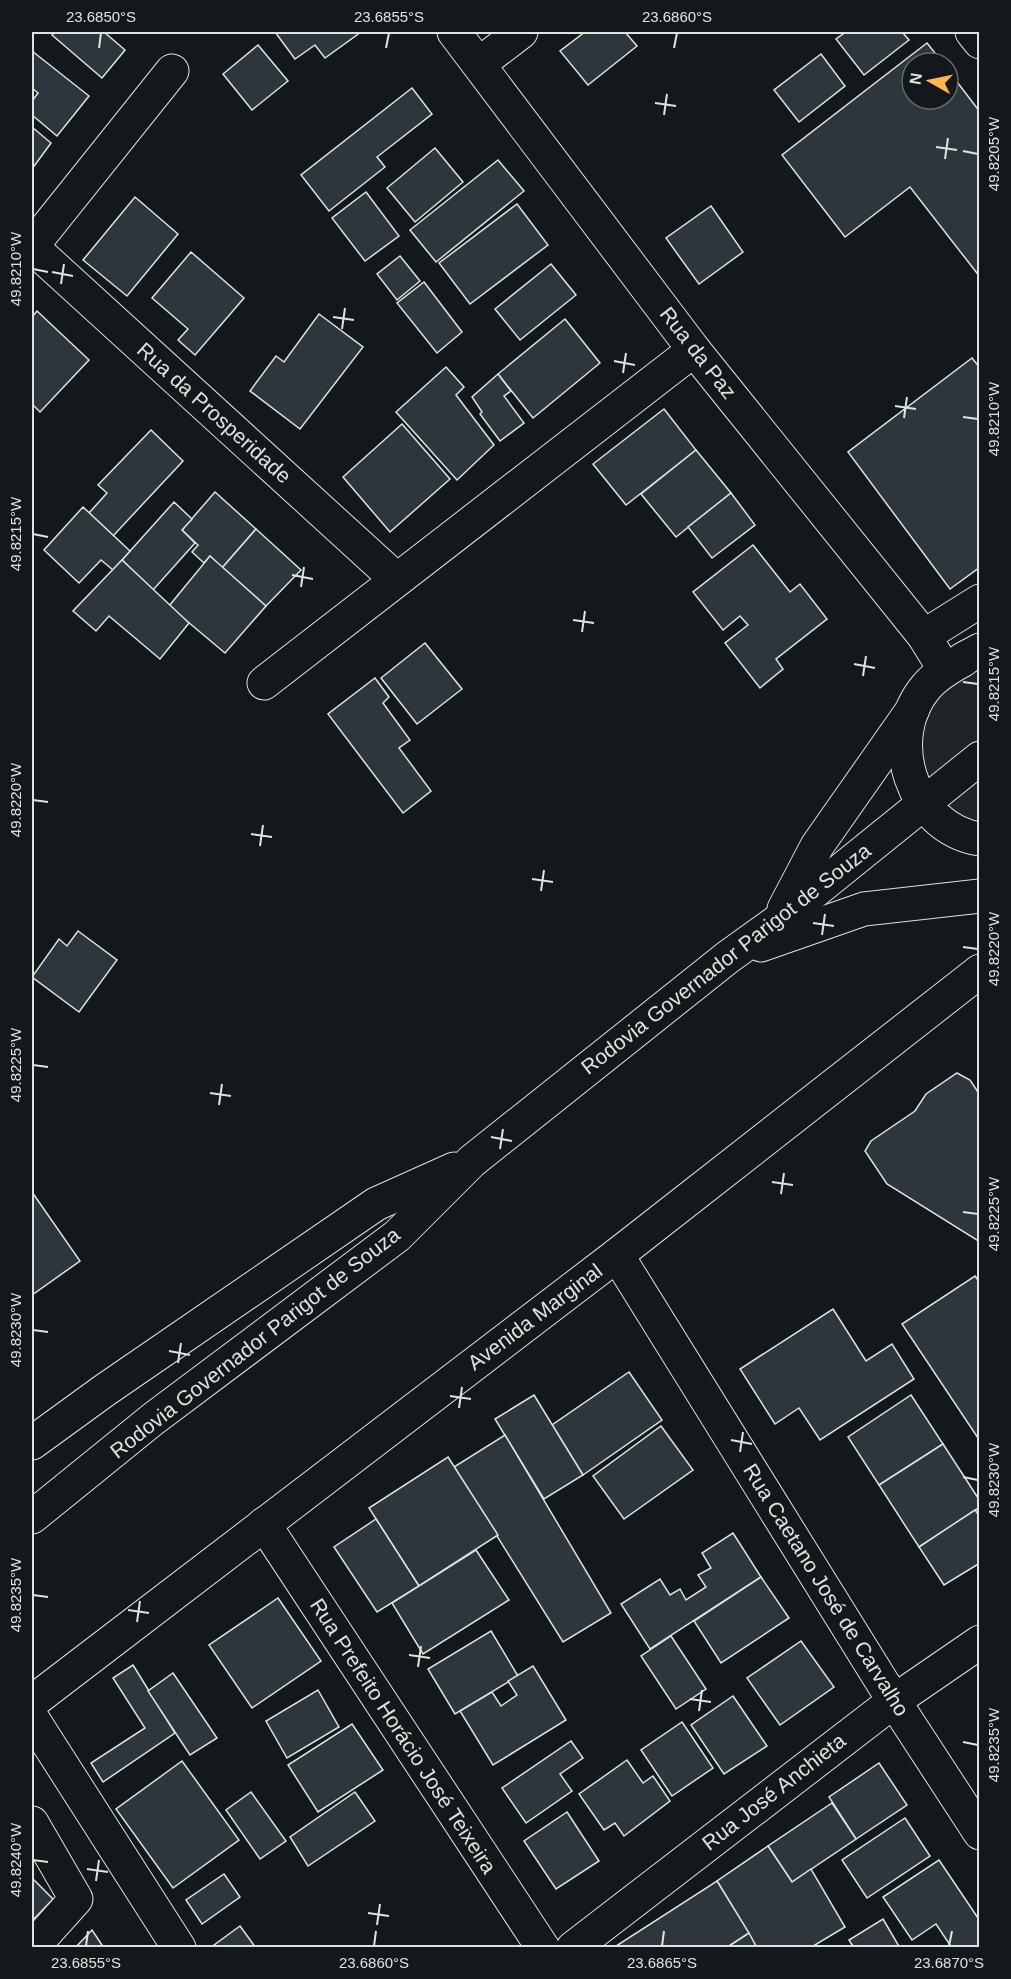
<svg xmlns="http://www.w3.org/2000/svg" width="1011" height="1979" font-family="Arial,sans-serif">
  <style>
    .green { fill: #202428; stroke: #939e99; stroke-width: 1.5 }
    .building { fill: #2c363c; stroke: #d8e6dc; stroke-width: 1.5 }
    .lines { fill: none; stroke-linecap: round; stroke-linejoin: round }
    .minor-casing { stroke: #d8e6dc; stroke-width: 35 }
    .major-casing { stroke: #d8e6dc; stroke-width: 35 }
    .minor { stroke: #14181c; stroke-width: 33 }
    .major { stroke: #14181c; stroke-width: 33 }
    .ticks { fill: none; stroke: #d8e6dc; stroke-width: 2 }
    .labels { text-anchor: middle; stroke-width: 4.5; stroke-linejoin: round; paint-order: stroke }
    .street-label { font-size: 21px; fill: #d8e6dc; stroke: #14181c }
    .neatline { fill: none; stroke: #d8e6dc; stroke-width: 2 }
    .ticks-label { font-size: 15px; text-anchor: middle; fill: #d8e6dc }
  </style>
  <rect width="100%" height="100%" fill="#14181c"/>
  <path class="green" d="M979 666V829L951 817 919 774V719L932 695Z"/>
  <g class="building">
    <path d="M55 32H104L125 50 102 78 52 35Z"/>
    <path d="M275 32H361L325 58 315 45 295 59Z"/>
    <path d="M585 32H625L637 46 588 85 560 51Z"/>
    <path d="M846 32H902L909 40 864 75 836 39Z"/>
    <path d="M927 43 943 63H912V99H948V70L980 112V277L910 187 845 237 782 155Z"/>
    <path d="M258 45 288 81 252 110 223 74Z"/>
    <path d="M32 51 89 96 57 136 32 115V101L38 93 32 88Z"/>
    <path d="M821 54 845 86 799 122 774 90Z"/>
    <path d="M412 88 432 114 377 157 385 167 329 211 301 175Z"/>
    <path d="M32 127 51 143 32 169Z"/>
    <path d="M435 148 463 182 415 222 387 188Z"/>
    <path d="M498 160 524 191 436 262 410 230Z"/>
    <path d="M366 192 399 236 365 261 332 218Z"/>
    <path d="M135 197 178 234 127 296 83 260Z"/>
    <path d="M517 204 548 245 470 304 439 263Z"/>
    <path d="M711 206 743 252 699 284 666 238Z"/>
    <path d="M191 252 244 298 195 355 178 340 188 329 152 298Z"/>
    <path d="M400 256 420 281 397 300 377 274Z"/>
    <path d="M551 264 576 295 520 340 495 309Z"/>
    <path d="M424 282 462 332 437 353 397 303Z"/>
    <path d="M37 311 89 360 40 412 32 404V317Z"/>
    <path d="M319 314 363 347 300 429 250 391 276 356 284 362Z"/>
    <path d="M565 319 600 363 533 418 498 374Z"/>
    <path d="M972 358 980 368V567L950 589 848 452Z"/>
    <path d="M446 367 464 387 456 395 494 445 457 480 396 412Z"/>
    <path d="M498 374 511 391 504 396 524 423 500 441 480 414 482 412 472 397Z"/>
    <path d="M664 409 696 450 626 505 593 464Z"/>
    <path d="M402 424 450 479 390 532 343 477Z"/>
    <path d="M151 430 183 461 113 536 89 513 107 493 98 485Z"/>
    <path d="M696 450 731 493 676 537 641 494Z"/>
    <path d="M215 492 256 529 222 568 210 556 204 563 192 552 198 545 182 530Z"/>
    <path d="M731 493 755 525 712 558 688 527Z"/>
    <path d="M174 502 192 519 182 530 195 543 153 590 122 560Z"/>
    <path d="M83 507 130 551 113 570 101 560 79 583 44 550Z"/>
    <path d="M256 529 301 570 266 606 222 568Z"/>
    <path d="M753 545 790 592 800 584 827 619 776 659 783 669 760 688 725 643 748 625 740 616 723 630 693 592Z"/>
    <path d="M210 556 266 606 225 653 169 606Z"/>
    <path d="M122 560 189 623 160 659 109 616 96 631 73 611Z"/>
    <path d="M425 643 462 689 417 724 381 678Z"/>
    <path d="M375 678 389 697 383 703 410 740 399 748 431 791 403 813 328 714Z"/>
    <path d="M78 931 117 960 79 1012 32 977 59 939 67 946Z"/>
    <path d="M957 1073 970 1080 980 1095V1242L887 1184 865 1151 871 1141 915 1111 926 1094Z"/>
    <path d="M32 1192 80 1261 32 1295Z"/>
    <path d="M975 1276 980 1283V1441L902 1324Z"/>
    <path d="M833 1309 866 1361 892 1344 914 1379 820 1440 799 1408 775 1424 740 1369Z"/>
    <path d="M629 1372 662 1420 583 1475 552 1425Z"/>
    <path d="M534 1395 583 1475 544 1499 495 1419Z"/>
    <path d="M911 1395 943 1444 879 1485 848 1437Z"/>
    <path d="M661 1426 693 1470 624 1519 593 1476Z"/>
    <path d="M505 1435 611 1613 563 1642 454 1467Z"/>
    <path d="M943 1444 980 1501V1507L919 1547 879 1485Z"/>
    <path d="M448 1457 498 1535 419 1586 369 1508Z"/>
    <path d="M975 1510 980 1517V1563L944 1585 919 1547Z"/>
    <path d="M376 1519 419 1586 377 1612 334 1547Z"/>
    <path d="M733 1533 761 1577 650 1649 621 1604 660 1579 670 1595 680 1589 686 1600 706 1587 698 1575 711 1568 702 1553Z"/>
    <path d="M476 1550 509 1600 423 1654 392 1603Z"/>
    <path d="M761 1577 789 1618 721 1663 694 1621Z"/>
    <path d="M278 1598 321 1661 252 1708 209 1645Z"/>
    <path d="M491 1631 518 1676 455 1714 428 1669Z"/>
    <path d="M671 1636 706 1689 676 1709 641 1656Z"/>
    <path d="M801 1641 834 1687 780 1725 747 1678Z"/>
    <path d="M133 1665 175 1733 103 1782 91 1763 145 1728 113 1678Z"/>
    <path d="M533 1666 566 1720 493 1765 460 1711 492 1692 501 1706 517 1695 508 1681Z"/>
    <path d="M173 1673 217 1738 190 1755 148 1691Z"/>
    <path d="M318 1690 339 1727 287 1758 266 1721Z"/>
    <path d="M733 1696 767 1746 724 1774 691 1725Z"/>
    <path d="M682 1722 713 1768 672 1796 641 1750Z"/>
    <path d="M352 1724 383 1770 318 1812 288 1765Z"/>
    <path d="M571 1741 583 1758 560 1774 572 1791 526 1823 502 1788Z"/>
    <path d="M627 1760 643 1783 653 1776 670 1801 624 1836 615 1823 604 1830 579 1794Z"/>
    <path d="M182 1761 239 1840 173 1888 116 1809Z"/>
    <path d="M879 1763 907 1805 856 1839 829 1797Z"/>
    <path d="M251 1792 286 1841 260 1859 226 1810Z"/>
    <path d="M355 1792 375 1821 308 1866 290 1837Z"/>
    <path d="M832 1803 856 1839 792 1882 768 1846Z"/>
    <path d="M567 1812 599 1861 556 1889 524 1841Z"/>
    <path d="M905 1818 930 1856 867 1898 842 1860Z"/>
    <path d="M768 1846 792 1882 811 1869 845 1927 810 1948H757L717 1881Z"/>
    <path d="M939 1860 980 1921V1948H952L936 1924 912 1940 883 1897Z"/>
    <path d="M224 1874 240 1897 202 1924 186 1900Z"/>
    <path d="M32 1878 53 1899 32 1921Z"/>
    <path d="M717 1881 749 1933 726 1948H613Z"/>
    <path d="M883 1919 900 1948H854L849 1940Z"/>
    <path d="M240 1926 256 1948H210Z"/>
    <path d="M92 1930 104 1948H75Z"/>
    <path d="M749 1933 757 1948H726Z"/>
  </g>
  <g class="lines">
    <defs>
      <g id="minor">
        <path d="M454 32 694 350 924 636 945 670"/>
        <path d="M972 32 980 42"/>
        <path d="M479 64 521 32"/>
        <path d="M32 246 172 71"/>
        <path d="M32 247 396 579"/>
        <path d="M924 636 980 601"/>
        <path d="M963 660C950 667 936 675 926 687 883 738 911 828 980 839"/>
        <path d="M264 683 694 350"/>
        <path d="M617 1255 894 1701 980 1833"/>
        <path d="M264 1524 543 1948"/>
        <path d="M32 1702 617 1255 980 971"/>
        <path d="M32 1718 179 1948"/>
        <path d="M32 1823 76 1899 32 1948"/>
        <path d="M573 1948 894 1701 980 1642"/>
      </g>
      <g id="major">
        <path d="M963 659 980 650"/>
        <path d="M784 909 817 846 913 709"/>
        <path d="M761 945 864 909 980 896"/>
        <path d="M32 1443 105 1390 376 1204 454 1169"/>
        <path d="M32 1517 153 1419 397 1236 472 1161 728 957 778 921 980 758"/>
      </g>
    </defs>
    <use href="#minor" class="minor-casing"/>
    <use href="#major" class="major-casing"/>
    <use href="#minor" class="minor"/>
    <use href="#major" class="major"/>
  </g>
  <path class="ticks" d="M99 48 101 33M386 48 389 33M674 48 677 33M655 103 676 106M664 115 667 94M936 147 957 150M963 151 978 154M945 159 948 138M33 269 48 272M52 272 73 276M61 284 64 264M333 317 354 320M342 329 345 308M614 361 635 365M623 373 626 353M895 406 916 409M963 417 978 419M904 418 907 397M33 534 48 537M292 575 313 579M301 587 304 567M573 620 594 623M582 632 585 611M854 664 875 668M863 676 866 656M963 682 978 684M33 800 48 802M251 834 272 837M260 846 263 825M532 879 553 882M541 891 544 870M813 923 834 926M822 935 825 914M963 947 978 949M33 1065 48 1067M210 1093 231 1096M219 1105 222 1084M491 1137 512 1141M500 1149 503 1129M772 1182 793 1185M781 1194 784 1173M963 1212 978 1214M33 1330 48 1332M169 1351 190 1355M178 1363 181 1343M450 1396 471 1399M459 1408 462 1387M731 1440 752 1444M740 1452 743 1432M963 1477 978 1480M33 1595 48 1597M128 1610 149 1613M137 1622 140 1601M409 1655 430 1658M418 1667 421 1646M690 1699 711 1702M699 1711 702 1690M963 1742 978 1745M33 1860 48 1862M87 1869 108 1872M96 1881 99 1860M368 1913 389 1916M377 1925 380 1904M86 1946 88 1931M374 1946 376 1931M662 1946 664 1931M949 1946 952 1931"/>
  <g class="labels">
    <g class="street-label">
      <text transform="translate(698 353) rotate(52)" y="7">Rua da Paz</text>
      <text transform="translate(214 413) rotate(42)" y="7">Rua da Prosperidade</text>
      <text transform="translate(726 959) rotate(-38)" y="7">Rodovia Governador Parigot de Souza</text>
      <text transform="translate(535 1317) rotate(-37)" y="7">Avenida Marginal</text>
      <text transform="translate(255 1343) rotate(-38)" y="7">Rodovia Governador Parigot de Souza</text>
      <text transform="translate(826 1590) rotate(58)" y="7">Rua Caetano José de Carvalho</text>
      <text transform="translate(403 1736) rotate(57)" y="7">Rua Prefeito Horácio José Teixeira</text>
      <text transform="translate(774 1792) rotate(-38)" y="7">Rua José Anchieta</text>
    </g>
  </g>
  <rect width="1011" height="1979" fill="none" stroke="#14181c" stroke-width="66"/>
  <g transform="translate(930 81) rotate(279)"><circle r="28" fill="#14181c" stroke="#626a69" stroke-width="1.5"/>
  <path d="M0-4.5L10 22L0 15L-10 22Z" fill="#ffb74d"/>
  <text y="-9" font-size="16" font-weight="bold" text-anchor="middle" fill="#d8e6dc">N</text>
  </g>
  <rect x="33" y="33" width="945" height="1913" class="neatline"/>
  <g class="ticks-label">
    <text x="101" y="22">23.6850°S</text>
    <text x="389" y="22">23.6855°S</text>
    <text x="677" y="22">23.6860°S</text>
    <text transform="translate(994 154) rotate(-90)" y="5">49.8205°W</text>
    <text transform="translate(16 269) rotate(-90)" y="5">49.8210°W</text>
    <text transform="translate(994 419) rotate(-90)" y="5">49.8210°W</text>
    <text transform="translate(16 534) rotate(-90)" y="5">49.8215°W</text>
    <text transform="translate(994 684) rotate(-90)" y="5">49.8215°W</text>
    <text transform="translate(16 800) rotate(-90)" y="5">49.8220°W</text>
    <text transform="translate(994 949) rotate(-90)" y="5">49.8220°W</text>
    <text transform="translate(16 1065) rotate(-90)" y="5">49.8225°W</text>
    <text transform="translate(994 1214) rotate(-90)" y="5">49.8225°W</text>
    <text transform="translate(16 1330) rotate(-90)" y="5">49.8230°W</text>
    <text transform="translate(994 1480) rotate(-90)" y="5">49.8230°W</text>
    <text transform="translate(16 1595) rotate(-90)" y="5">49.8235°W</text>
    <text transform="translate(994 1745) rotate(-90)" y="5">49.8235°W</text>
    <text transform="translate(16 1860) rotate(-90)" y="5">49.8240°W</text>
    <text x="86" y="1968">23.6855°S</text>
    <text x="374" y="1968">23.6860°S</text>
    <text x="662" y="1968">23.6865°S</text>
    <text x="949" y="1968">23.6870°S</text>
  </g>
</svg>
